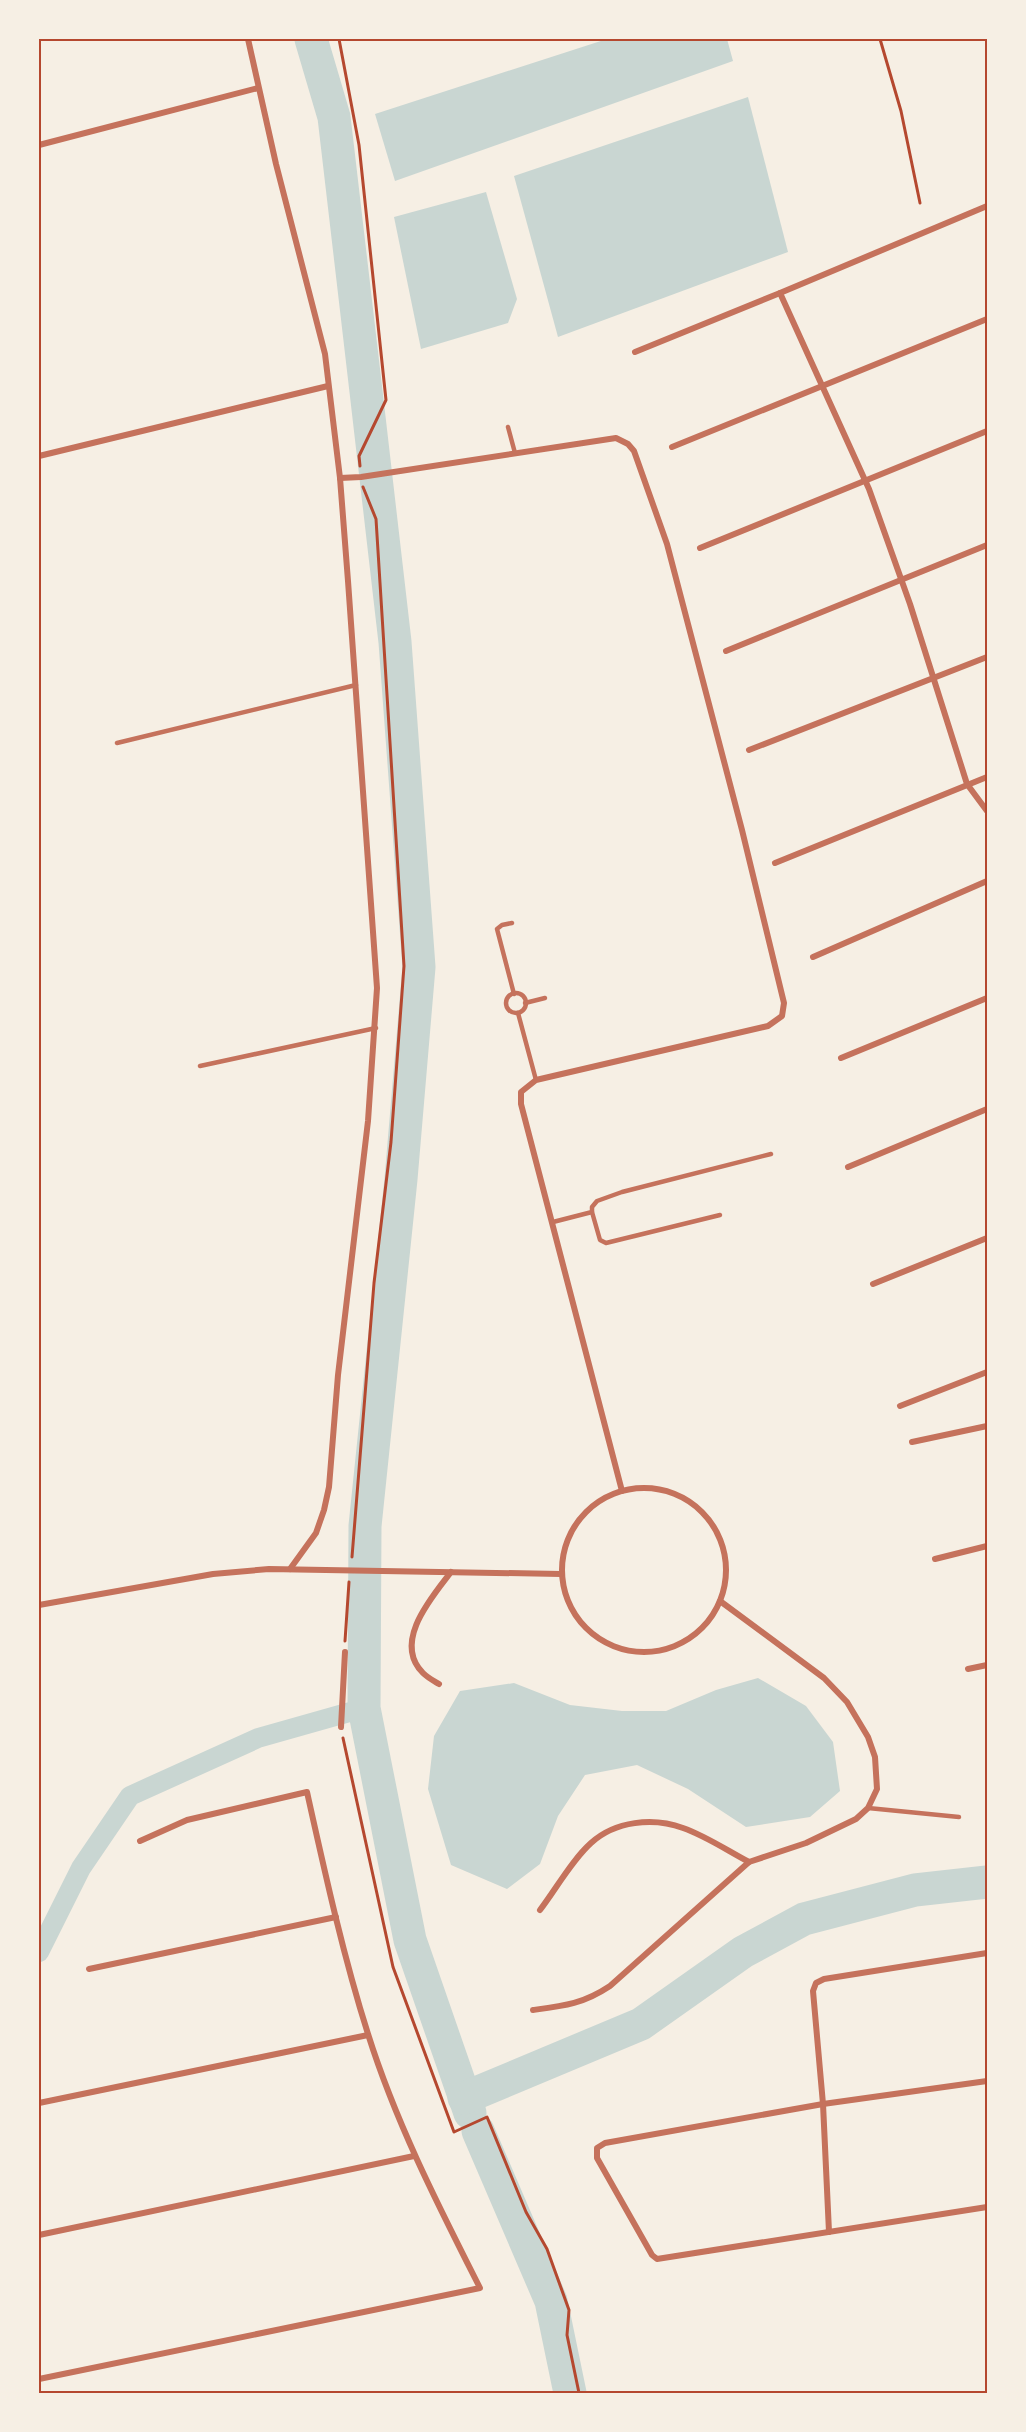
<svg xmlns="http://www.w3.org/2000/svg" width="1026" height="2432" font-family="Montserrat,sans-serif">
  <style>
    .water { fill: #c9d6d2 }
    .lines { fill: none; stroke-linecap: round; stroke-linejoin: round }
    .canal { stroke: #c9d6d2; stroke-width: 20 }
    .river { stroke: #c9d6d2; stroke-width: 33 }
    .path { stroke: #b5482f; stroke-width: 3 }
    .service { stroke: #c5725c; stroke-width: 4.5 }
    .minor { stroke: #c5725c; stroke-width: 6 }
    .neatline { fill: none; stroke: #b5482f; stroke-width: 2 }
  </style>
  <rect width="100%" height="100%" fill="#f6efe4"/>
  <g class="water">
    <path d="M607 39H727L733 61 395 181 375 114Z"/>
    <path d="M748 97 788 252 558 337 514 176Z"/>
    <path d="M486 192 517 299 508 323 421 349 394 217Z"/>
    <path d="M758 1678 806 1706 833 1742 840 1791 810 1817 746 1827 688 1789 637 1765 585 1775 558 1816 540 1864 507 1889 451 1865 428 1789 434 1736 460 1691 514 1683 570 1705 622 1711H666L716 1690Z"/>
  </g>
  <g class="lines">
    <path class="canal" d="M39 1952 81 1868 130 1796 258 1738 364 1708"/>
    <g class="river">
      <path d="M311 39 334 117 364 374 395 642 419 967 401 1179 365 1526 364 1708 410 1940 470 2113"/>
      <path d="M464 2098 641 2024 743 1952 804 1919 915 1890 987 1882"/>
      <path d="M478 2131 551 2301 570 2393"/>
    </g>
    <g class="path">
      <path d="M339 39 359 145 386 400 359 456 360 466"/>
      <path d="M880 39 901 111 920 203"/>
      <path d="M352 1557 374 1283 391 1142 404 966 376 519 363 487"/>
      <path d="M345 1641 349 1582"/>
      <path d="M343 1738 393 1967 454 2132 487 2117 526 2212 547 2249 569 2310 567 2335 579 2393"/>
    </g>
    <g class="service">
      <path d="M508 427 515 453"/>
      <path d="M117 743 356 685"/>
      <path d="M512 923 502 925 497 929 514 994"/>
      <circle cx="516" cy="1003" r="10"/>
      <path d="M525 1003 545 998"/>
      <path d="M518 1013 536 1080"/>
      <path d="M200 1066 376 1028"/>
      <path d="M592 1212 600 1240 606 1243 720 1215"/>
      <path d="M553 1222 592 1212V1207L597 1201 622 1192 771 1154"/>
      <path d="M868 1808 959 1817"/>
    </g>
    <g class="minor">
      <path d="M248 39 276 164 325 354 340 478 348 581 377 988 368 1121 338 1375 329 1487 324 1510 316 1533 290 1569"/>
      <path d="M39 145 258 88"/>
      <path d="M987 206 780 293 869 489 910 604 967 784 987 811"/>
      <path d="M635 352 780 293"/>
      <path d="M672 447 987 319"/>
      <path d="M39 456 328 386"/>
      <path d="M340 478 361 477 616 438 628 444 634 451 667 544 742 830 784 1003 782 1016 768 1026 536 1080 521 1092V1104L622 1491"/>
      <path d="M700 548 987 431"/>
      <path d="M726 651 987 545"/>
      <path d="M749 750 987 657"/>
      <path d="M775 863 987 777"/>
      <path d="M813 957 987 881"/>
      <path d="M841 1058 987 998"/>
      <path d="M848 1167 987 1109"/>
      <path d="M873 1284 987 1238"/>
      <path d="M900 1406 987 1372"/>
      <path d="M912 1442 987 1426"/>
      <circle cx="644" cy="1570" r="82"/>
      <path d="M935 1559 987 1546"/>
      <path d="M39 1605 213 1574 269 1569 561 1574"/>
      <path d="M968 1669 987 1665"/>
      <path d="M439 1684C434 1681 428 1678 423 1673 392 1642 432 1597 451 1572"/>
      <path d="M341 1727 345 1652"/>
      <path d="M540 1910C556 1889 572 1860 591 1843 615 1821 653 1817 683 1828 706 1836 728 1851 749 1862"/>
      <path d="M89 1969 336 1917"/>
      <path d="M533 2010C564 2006 583 2004 610 1986L749 1862 806 1843 856 1819 868 1808 877 1789 875 1757 868 1737 847 1702 824 1678 720 1601"/>
      <path d="M987 2081 823 2104 605 2143 597 2148V2158L652 2255 657 2259 987 2207"/>
      <path d="M39 2103 368 2035"/>
      <path d="M829 2232 823 2104 813 1991 816 1983 824 1979 987 1953"/>
      <path d="M39 2235 414 2156"/>
      <path d="M39 2379 480 2288C438 2205 396 2123 368 2034 343 1955 325 1873 307 1792L187 1820 140 1841"/>
    </g>
  </g>
  <rect width="1026" height="2432" fill="none" stroke="#f6efe4" stroke-width="81"/>
  <rect x="40" y="40" width="946" height="2352" class="neatline"/>
</svg>
